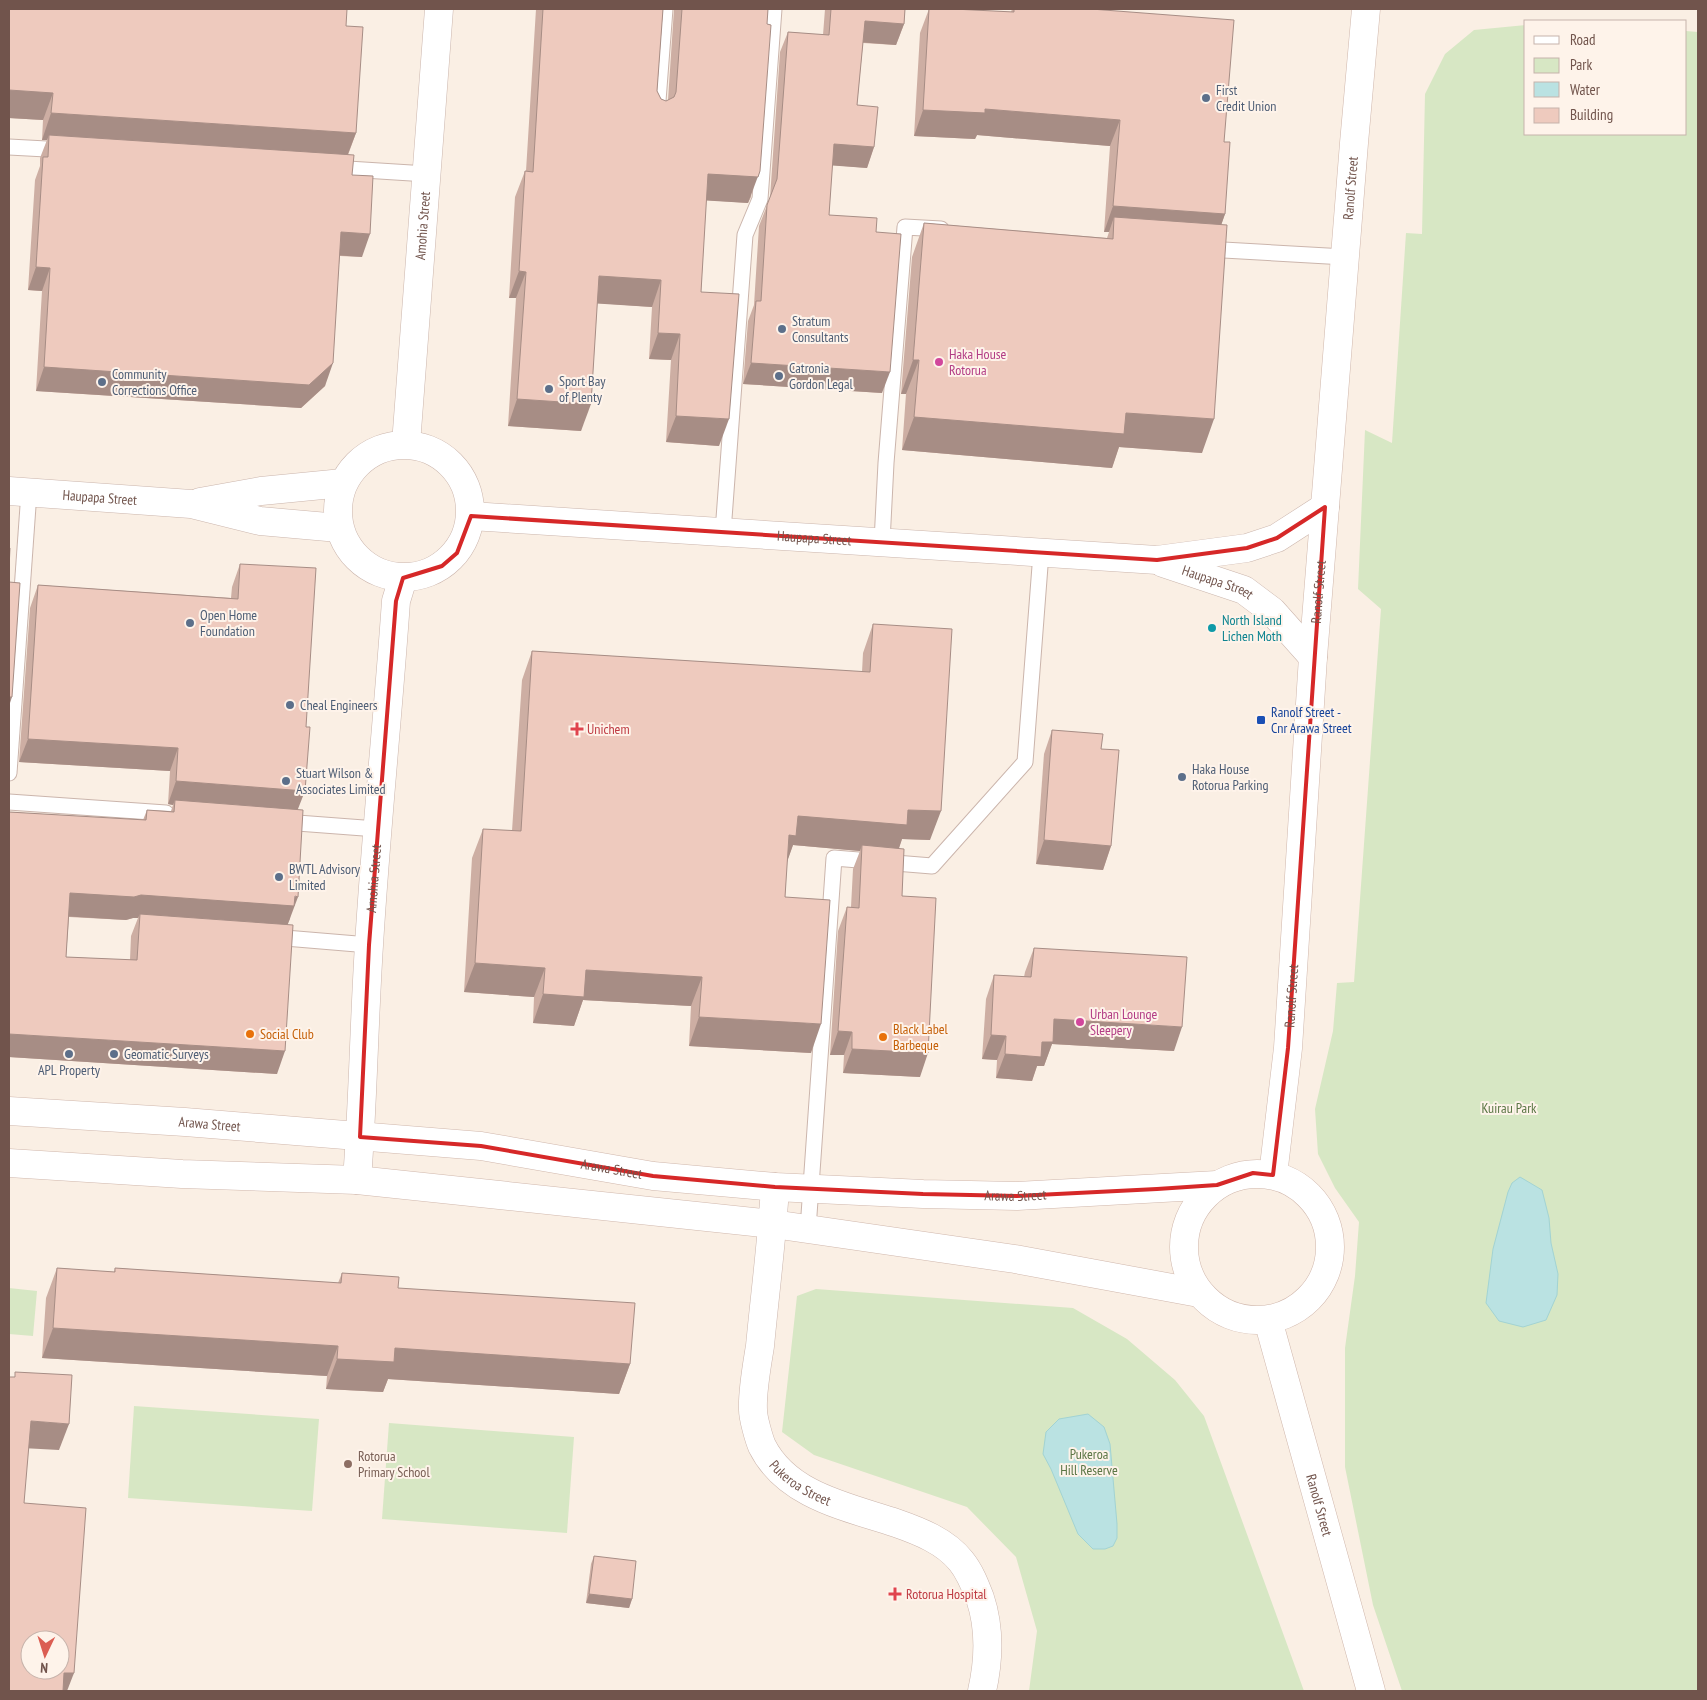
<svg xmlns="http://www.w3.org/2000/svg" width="1707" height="1700" font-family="'PT Sans Narrow',sans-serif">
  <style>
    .green { fill: #d7e7c4 }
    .water { fill: #bae2e2; stroke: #a2d3d3 }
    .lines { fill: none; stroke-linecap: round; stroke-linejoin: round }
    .lane-casing { stroke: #cbb5ac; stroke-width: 17 }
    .street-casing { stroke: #cbb5ac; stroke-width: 29 }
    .secondary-casing { stroke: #d0b7ac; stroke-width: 29 }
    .lane { stroke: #fff; stroke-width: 15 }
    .street { stroke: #fff; stroke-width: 28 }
    .secondary { stroke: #fff; stroke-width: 28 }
    .wall { fill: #cdaea3; fill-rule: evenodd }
    .shaded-wall { fill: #a78d85 }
    .building { fill: #eecabe; stroke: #a78d85; fill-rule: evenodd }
    .marked { fill: none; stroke: #d62828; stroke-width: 4; stroke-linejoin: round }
    .service-dot { fill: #5c6f8a; stroke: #fef3ea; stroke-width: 2 }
    .hotel-dot { fill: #d1479c; stroke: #fef3ea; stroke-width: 2 }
    .culture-dot { fill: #0f9aa8; stroke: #fef3ea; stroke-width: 2 }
    .transit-dot { fill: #1a4fb4; stroke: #fef3ea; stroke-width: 2 }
    .health-dot { fill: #e0444e; stroke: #fef3ea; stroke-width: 2 }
    .food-dot { fill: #e8710a; stroke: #fef3ea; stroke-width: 2 }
    .education-dot { fill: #8d6e63; stroke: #fef3ea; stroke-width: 2 }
    .labels { text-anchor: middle; stroke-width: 4; stroke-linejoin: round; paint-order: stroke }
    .service-label { font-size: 14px; fill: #4e5e75; stroke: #fef3ea; text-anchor: start }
    .street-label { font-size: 14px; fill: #71544c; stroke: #fef3ea }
    .hotel-label { font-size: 14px; fill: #b23c85; stroke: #fef3ea; text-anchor: start }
    .culture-label { font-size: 14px; fill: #0d838f; stroke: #fef3ea; text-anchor: start }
    .transit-label { font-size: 14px; fill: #164399; stroke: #fef3ea; text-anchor: start }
    .health-label { font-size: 14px; fill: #be3a42; stroke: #fef3ea; text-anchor: start }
    .food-label { font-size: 14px; fill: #c56008; stroke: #fef3ea; text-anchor: start }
    .park-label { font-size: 14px; fill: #5b7645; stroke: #fef3ea }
    .education-label { font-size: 14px; fill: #785e54; stroke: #fef3ea; text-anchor: start }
  </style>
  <rect width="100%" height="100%" fill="#faefe4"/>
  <g class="green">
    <path d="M1526 25V134H1686V31L1698 32V1691H1402L1373 1605 1345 1467V1348L1355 1276 1359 1222 1335 1188 1318 1154 1315 1109 1333 1031 1337 983 1354 982 1381 609 1358 589 1365 430 1392 443 1406 233 1422 234 1425 94 1445 54 1474 30Z"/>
    <path d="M9 1288 37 1291 33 1336 9 1334Z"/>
    <path d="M816 1289 1073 1308 1127 1339 1175 1380 1204 1416 1304 1691H1029L1037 1631 1016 1557 967 1507 814 1455 782 1432 797 1296Z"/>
    <path d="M134 1406 319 1419 312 1511 128 1498Z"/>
    <path d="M389 1423 574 1437 567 1533 382 1519Z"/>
  </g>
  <g class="water">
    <path d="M1520 1177 1542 1190 1549 1218 1551 1243 1558 1274 1557 1295 1546 1320 1523 1327 1499 1321 1486 1303 1493 1249 1508 1192 1512 1183Z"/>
    <path d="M1088 1414 1104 1427 1110 1444 1117 1524V1538L1113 1546 1105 1549H1093L1078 1534 1051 1469 1043 1454 1046 1432 1059 1419Z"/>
  </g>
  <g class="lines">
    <defs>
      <g id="lane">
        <path d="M657 114 665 9"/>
        <path d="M9 147 65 150"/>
        <path d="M332 168 427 174"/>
        <path d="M1206 249 1345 257"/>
        <path d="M723 532 745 235 760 199 774 9"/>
        <path d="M882 542 886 463 905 227 941 229"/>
        <path d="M9 773 29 492"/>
        <path d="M9 802 166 813"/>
        <path d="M284 822 377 829"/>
        <path d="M273 937 369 945"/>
        <path d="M808 1229 834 858 932 866 1025 762 1041 553"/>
      </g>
      <g id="street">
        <path id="s1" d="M406 444 439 9"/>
        <circle cx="404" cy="511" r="66"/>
        <path id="s2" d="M9 491 191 504 260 521 339 528"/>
        <path d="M200 502 261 491 343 483"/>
        <path id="s3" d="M471 516 1157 560 1247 548 1277 538 1325 507"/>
        <path id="s4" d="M1163 563 1244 590 1272 611 1313 657"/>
        <path id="s5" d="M357 1180C363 1102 364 1023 369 945 376 830 388 716 396 601L403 578"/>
        <path id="s6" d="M775 1187C772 1240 765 1293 760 1346 757 1365 752 1391 753 1410 753 1418 759 1439 762 1446 787 1496 848 1507 896 1523 919 1531 945 1541 961 1561 970 1572 975 1585 980 1598 990 1628 989 1660 982 1691"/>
      </g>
      <g id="secondary">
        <path id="s7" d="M9 1111 185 1122 481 1146 653 1176 775 1187 923 1194 1017 1196 1217 1185"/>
        <path d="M9 1163 182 1174 357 1180 773 1224 1015 1259 1199 1293"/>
        <circle cx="1257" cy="1247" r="73"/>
        <path id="s8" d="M1273 1175 1288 1048 1313 657 1354 143 1366 9"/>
        <path id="s9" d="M1268 1320 1371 1691"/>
      </g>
    </defs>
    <use href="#lane" class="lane-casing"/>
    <use href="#street" class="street-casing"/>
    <use href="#secondary" class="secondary-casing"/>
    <use href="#lane" class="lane"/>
    <use href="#street" class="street"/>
    <use href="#secondary" class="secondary"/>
  </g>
  <g class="wall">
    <path d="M9 9 346 26 356 133 348 155 352 175 362 257 340 256 325 386 301 408 36 391 42 291 28 290 35 180 40 166V158L47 140H42L43 120 9 118Z"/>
    <path d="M536 9H663L657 91 661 99 666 101 668 100 674 9H768L751 197 748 203 706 200 701 292 719 446 666 442 671 360 649 359 652 307 597 303 581 431 508 426 516 298H509L515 197 525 171H526Z"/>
    <path d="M825 9H905L904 24 896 45 863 43 857 105 874 147 867 168 832 165 829 215 876 232 882 393 743 384 748 321 754 305 759 226 770 198 780 52 788 32 823 35Z"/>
    <path d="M929 9H953L1011 12 1012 9H1091L1224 142 1225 214 1221 225 1202 453 1119 447 1112 468 902 450 906 394H901L912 257 924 223 1107 238 1109 232H1104L1110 146 977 135 975 139 914 136 920 33Z"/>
    <path d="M240 564 298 809 290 919 287 925 277 1074 9 1057V812L143 820 147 810 171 811 173 805 168 804 170 771 19 762 30 608 38 585 231 598 232 587ZM69 917 126 920 133 918H138L131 936 130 960 66 957Z"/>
    <path d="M873 624 930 840 902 839 899 848 902 896 920 1077 843 1073 844 1055H830L838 931 847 907H851L853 869 860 851 793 845 787 861 785 897 811 1053 689 1046 691 1006 583 1000 574 1026 533 1023 534 997 464 992 472 858 483 829 512 831 522 680 532 651 862 672 863 653Z"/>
    <path d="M1052 730 1101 749 1111 846 1103 870 1036 864 1044 754Z"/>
    <path d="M1034 948 1174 1051 1052 1044 1044 1066H1037L1032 1081 996 1078 997 1060 982 1059 986 999 994 975 1024 977 1025 972Z"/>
    <path d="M57 1268 114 1272 115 1268 338 1283 342 1273 398 1288 630 1364 619 1394 388 1379 383 1392 326 1389 327 1376 42 1358 46 1298Z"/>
    <path d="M594 1556 632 1599 629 1608 586 1603 591 1564Z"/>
  </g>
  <g class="shaded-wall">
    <path d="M865 21 904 24 896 45 857 42Z"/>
    <path d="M9 90 53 93 43 120 9 118Z"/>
    <path d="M985 109 1120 120 1110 146 977 135 975 139 914 136 923 110Z"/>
    <path d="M51 113 356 133 346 159 49 135 47 140H42Z"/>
    <path d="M834 144 874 147 867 168 826 165Z"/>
    <path d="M760 171 748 203 698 200 708 174Z"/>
    <path d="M1113 206 1225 214 1216 240 1114 217 1109 232H1104Z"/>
    <path d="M341 232 370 234 362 257 333 255Z"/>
    <path d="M36 267 50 268 42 291 28 290Z"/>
    <path d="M519 271 526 272 516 298H509Z"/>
    <path d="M599 276 661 280 652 307 589 303Z"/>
    <path d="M658 333 680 334 671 360 649 359Z"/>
    <path d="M913 360H919L906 394H901Z"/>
    <path d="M333 363 325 386 301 408 36 391 44 367Z"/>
    <path d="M751 363 890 372 882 393 743 384Z"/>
    <path d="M517 399 591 404 581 431 508 426Z"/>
    <path d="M1126 413 1214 419 1202 453 1119 447 1112 468 902 450 914 417Z"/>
    <path d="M676 416 729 419 719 446 666 442Z"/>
    <path d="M9 697H12L9 706Z"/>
    <path d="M28 739 178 748 170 771 19 762Z"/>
    <path d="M176 781 305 791 296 814 175 800 173 805 168 804Z"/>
    <path d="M908 810 941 811 930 840 902 839 897 854 862 845 860 851 793 845 786 865 789 835 798 816Z"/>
    <path d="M1044 840 1111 846 1103 870 1036 864Z"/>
    <path d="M70 893 141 895 298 897 286 929 140 914 138 918H133L126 920 61 916Z"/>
    <path d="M475 963 545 968 534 997 464 992Z"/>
    <path d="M586 970 702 977 691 1006 583 1000 574 1026 533 1023 543 994Z"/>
    <path d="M699 1017 821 1024 811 1053 689 1046Z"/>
    <path d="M1054 1019 1182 1027 1174 1051 1052 1044 1044 1066H1037L1032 1081 996 1078 1005 1054Z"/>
    <path d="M838 1031 852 1032 844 1055H830Z"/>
    <path d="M9 1034 285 1051 277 1074 9 1057Z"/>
    <path d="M991 1035 1006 1036 997 1060 982 1059Z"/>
    <path d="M852 1049 928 1053 920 1077 843 1073Z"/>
    <path d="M53 1328 338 1346 327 1376 42 1358Z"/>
    <path d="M395 1348 630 1364 619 1394 388 1379 383 1392 326 1389 337 1359Z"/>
    <path d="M31 1421 69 1424 59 1450 22 1448Z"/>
    <path d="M589 1594 632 1599 629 1608 586 1603Z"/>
    <path d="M64 1673H74L67 1691H58Z"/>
  </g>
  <g class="building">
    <path d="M9 9H347L346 26 363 27 356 133 51 113 53 93 9 90Z"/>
    <path d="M543 9H663L657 91 661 99 666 101 674 97 676 92 682 9H768L767 24 771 25 760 171 758 177 708 174 701 292 739 294 729 419 676 416 680 334 658 333 661 280 599 276 591 404 517 399 526 272 519 271 525 171 533 172Z"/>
    <path d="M831 9H905L904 24 865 21 857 105 878 107 874 147 834 144 829 215 877 218 876 232 901 234 890 372 751 363 756 301H761L767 205 777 179 788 32 829 35Z"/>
    <path d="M929 9H953L1014 12V9H1091L1234 20 1224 142H1230L1225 214 1113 206 1120 120 985 109V113L923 110Z"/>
    <path d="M49 135 354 155 352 175 373 176 370 234 341 232 333 363 309 385 44 367 50 268 36 267 43 157H48Z"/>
    <path d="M1114 217 1227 225 1214 419 1126 413 1124 434 914 417 919 360H913L924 223 1113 239Z"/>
    <path d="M9 548H10L9 568Z"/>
    <path d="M240 564 316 568 306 727H310L305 791 176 781 178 748 28 739 38 585 238 599Z"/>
    <path d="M9 582 20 583 12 697H9Z"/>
    <path d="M873 624 952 629 941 811 908 810 907 825 798 816 796 836 789 835 785 897 830 900 821 1024 699 1017 702 977 586 970 584 997 543 994 545 968 475 963 483 829 521 831 532 651 870 672Z"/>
    <path d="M1052 730 1103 734 1101 749 1119 750 1111 846 1044 840Z"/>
    <path d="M175 800 303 810 298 897 295 896 294 906 141 895 134 897 70 893 66 957 137 960 140 914 293 925 285 1051 9 1034V812L146 820 147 810 174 812Z"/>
    <path d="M862 845 904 849 902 896 936 898 928 1053 852 1049V1032L838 1031 847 907 859 908Z"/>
    <path d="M1034 948 1187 957 1182 1027 1054 1019 1053 1042H1042L1041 1057 1005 1054 1006 1036 991 1035 994 975 1031 977Z"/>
    <path d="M57 1268 115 1272V1268L341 1283 342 1273 399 1277 398 1288 635 1303 630 1364 395 1348 394 1362 337 1359 338 1346 53 1328Z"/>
    <path d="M15 1372 72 1375 69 1424 31 1421 24 1503 86 1508 74 1673H64L63 1691H9V1377H15ZM30 1640H60V1670H30Z"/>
    <path d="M594 1556 636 1561 632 1599 589 1594Z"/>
  </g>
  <path class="marked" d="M1325 507 1288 1048 1273 1175 1253 1173 1217 1185 1157 1189 1017 1196 923 1194 775 1187 653 1176 481 1146 360 1137 369 945 396 601 403 578 442 566 457 553 471 516 1157 560 1247 548 1277 538Z"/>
  <g class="service-dot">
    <circle cx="1206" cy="98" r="5"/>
    <circle cx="782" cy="329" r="5"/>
    <circle cx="779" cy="376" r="5"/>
    <circle cx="102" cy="382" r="5"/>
    <circle cx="549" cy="389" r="5"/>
    <circle cx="190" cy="623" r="5"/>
    <circle cx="290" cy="705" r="5"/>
    <circle cx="1182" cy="777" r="5"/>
    <circle cx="286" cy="781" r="5"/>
    <circle cx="279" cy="877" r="5"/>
    <circle cx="69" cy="1054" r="5"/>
    <circle cx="114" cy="1054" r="5"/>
  </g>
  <g class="hotel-dot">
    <circle cx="939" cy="362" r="5"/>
    <circle cx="1080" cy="1022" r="5"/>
  </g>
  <circle class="culture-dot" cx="1212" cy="628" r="5"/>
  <rect class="transit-dot" x="1256" y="715" width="10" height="10" rx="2.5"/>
  <g class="health-dot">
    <path d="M574.5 721.5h5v5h5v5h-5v5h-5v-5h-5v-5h5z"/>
    <path d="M892.5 1586.5h5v5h5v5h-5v5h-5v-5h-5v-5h5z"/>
  </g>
  <g class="food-dot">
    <circle cx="250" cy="1034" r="5"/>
    <circle cx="883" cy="1037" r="5"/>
  </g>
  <circle class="education-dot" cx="348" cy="1464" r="5"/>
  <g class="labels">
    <g class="service-label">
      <text x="1216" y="95">First<tspan x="1216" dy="16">Credit Union</tspan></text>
      <text x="792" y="326">Stratum<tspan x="792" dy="16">Consultants</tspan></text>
      <text x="789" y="373">Catronia<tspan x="789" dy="16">Gordon Legal</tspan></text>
      <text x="112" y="379">Community<tspan x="112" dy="16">Corrections Office</tspan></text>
      <text x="559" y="386">Sport Bay<tspan x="559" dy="16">of Plenty</tspan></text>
      <text x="200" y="620">Open Home<tspan x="200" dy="16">Foundation</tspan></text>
      <text x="300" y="710">Cheal Engineers</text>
      <text x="1192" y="774">Haka House<tspan x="1192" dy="16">Rotorua Parking</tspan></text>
      <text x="296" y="778">Stuart Wilson &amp;<tspan x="296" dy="16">Associates Limited</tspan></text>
      <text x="289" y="874">BWTL Advisory<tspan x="289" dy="16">Limited</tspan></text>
      <text x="124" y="1059">Geomatic Surveys</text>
      <text x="69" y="1075" text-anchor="middle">APL Property</text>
    </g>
    <g class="street-label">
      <text dy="5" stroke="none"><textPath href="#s8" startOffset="990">Ranolf Street</textPath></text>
      <text dy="5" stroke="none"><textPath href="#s1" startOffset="219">Amohia Street</textPath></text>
      <text dy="5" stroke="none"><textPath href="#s2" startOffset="91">Haupapa Street</textPath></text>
      <text dy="5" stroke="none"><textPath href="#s3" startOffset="344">Haupapa Street</textPath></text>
      <text dy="5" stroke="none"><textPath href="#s4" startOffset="58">Haupapa Street</textPath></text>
      <text dy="5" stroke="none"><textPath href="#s8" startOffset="585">Ranolf Street</textPath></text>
      <text dy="5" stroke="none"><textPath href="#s5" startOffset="302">Amohia Street</textPath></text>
      <text dy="5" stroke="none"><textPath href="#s8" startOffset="180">Ranolf Street</textPath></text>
      <text dy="5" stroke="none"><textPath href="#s7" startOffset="201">Arawa Street</textPath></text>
      <text dy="5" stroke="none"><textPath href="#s7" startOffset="606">Arawa Street</textPath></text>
      <text dy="5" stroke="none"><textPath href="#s7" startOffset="1011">Arawa Street</textPath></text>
      <text dy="5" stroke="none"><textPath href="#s6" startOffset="316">Pukeroa Street</textPath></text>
      <text dy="5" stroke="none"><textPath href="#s9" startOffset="192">Ranolf Street</textPath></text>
    </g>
    <g class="hotel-label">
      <text x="949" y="359">Haka House<tspan x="949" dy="16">Rotorua</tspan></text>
      <text x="1090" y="1019">Urban Lounge<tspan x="1090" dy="16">Sleepery</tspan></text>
    </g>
    <g class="culture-label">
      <text x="1222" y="625">North Island<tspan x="1222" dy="16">Lichen Moth</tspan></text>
    </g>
    <g class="transit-label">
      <text x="1271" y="717">Ranolf Street -<tspan x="1271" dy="16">Cnr Arawa Street</tspan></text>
    </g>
    <g class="health-label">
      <text x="587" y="734">Unichem</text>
      <text x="906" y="1599">Rotorua Hospital</text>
    </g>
    <g class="food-label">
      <text x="893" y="1034">Black Label<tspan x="893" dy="16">Barbeque</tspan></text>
      <text x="260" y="1039">Social Club</text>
    </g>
    <g class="park-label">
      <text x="1509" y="1113">Kuirau Park</text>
      <text x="1089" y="1459">Pukeroa<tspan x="1089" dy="16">Hill Reserve</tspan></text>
    </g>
    <g class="education-label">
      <text x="358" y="1461">Rotorua<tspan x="358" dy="16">Primary School</tspan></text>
    </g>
  </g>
  <rect width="1707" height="1700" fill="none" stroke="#71544c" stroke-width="20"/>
  <rect x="1524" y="20" width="162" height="115" fill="#fef3ea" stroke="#c6b3ab"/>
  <rect x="1534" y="36" width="25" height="8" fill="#ffffff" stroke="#c6b3ab"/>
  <text x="1570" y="45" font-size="15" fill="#71544c">Road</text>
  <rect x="1534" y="58" width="25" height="15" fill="#d7e7c4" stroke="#c6b3ab"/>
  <text x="1570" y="70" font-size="15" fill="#71544c">Park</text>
  <rect x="1534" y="82" width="25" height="15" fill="#bae2e2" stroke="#c6b3ab"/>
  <text x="1570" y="95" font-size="15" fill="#71544c">Water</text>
  <rect x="1534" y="108" width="25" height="15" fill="#eecabe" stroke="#c6b3ab"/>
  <text x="1570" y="120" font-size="15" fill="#71544c">Building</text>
  <g transform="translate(45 1655) rotate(184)"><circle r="24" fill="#fef3ea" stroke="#c6b3ab"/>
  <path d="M0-4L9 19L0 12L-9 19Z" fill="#db5d52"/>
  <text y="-8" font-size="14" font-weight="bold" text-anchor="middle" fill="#71544c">N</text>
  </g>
</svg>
